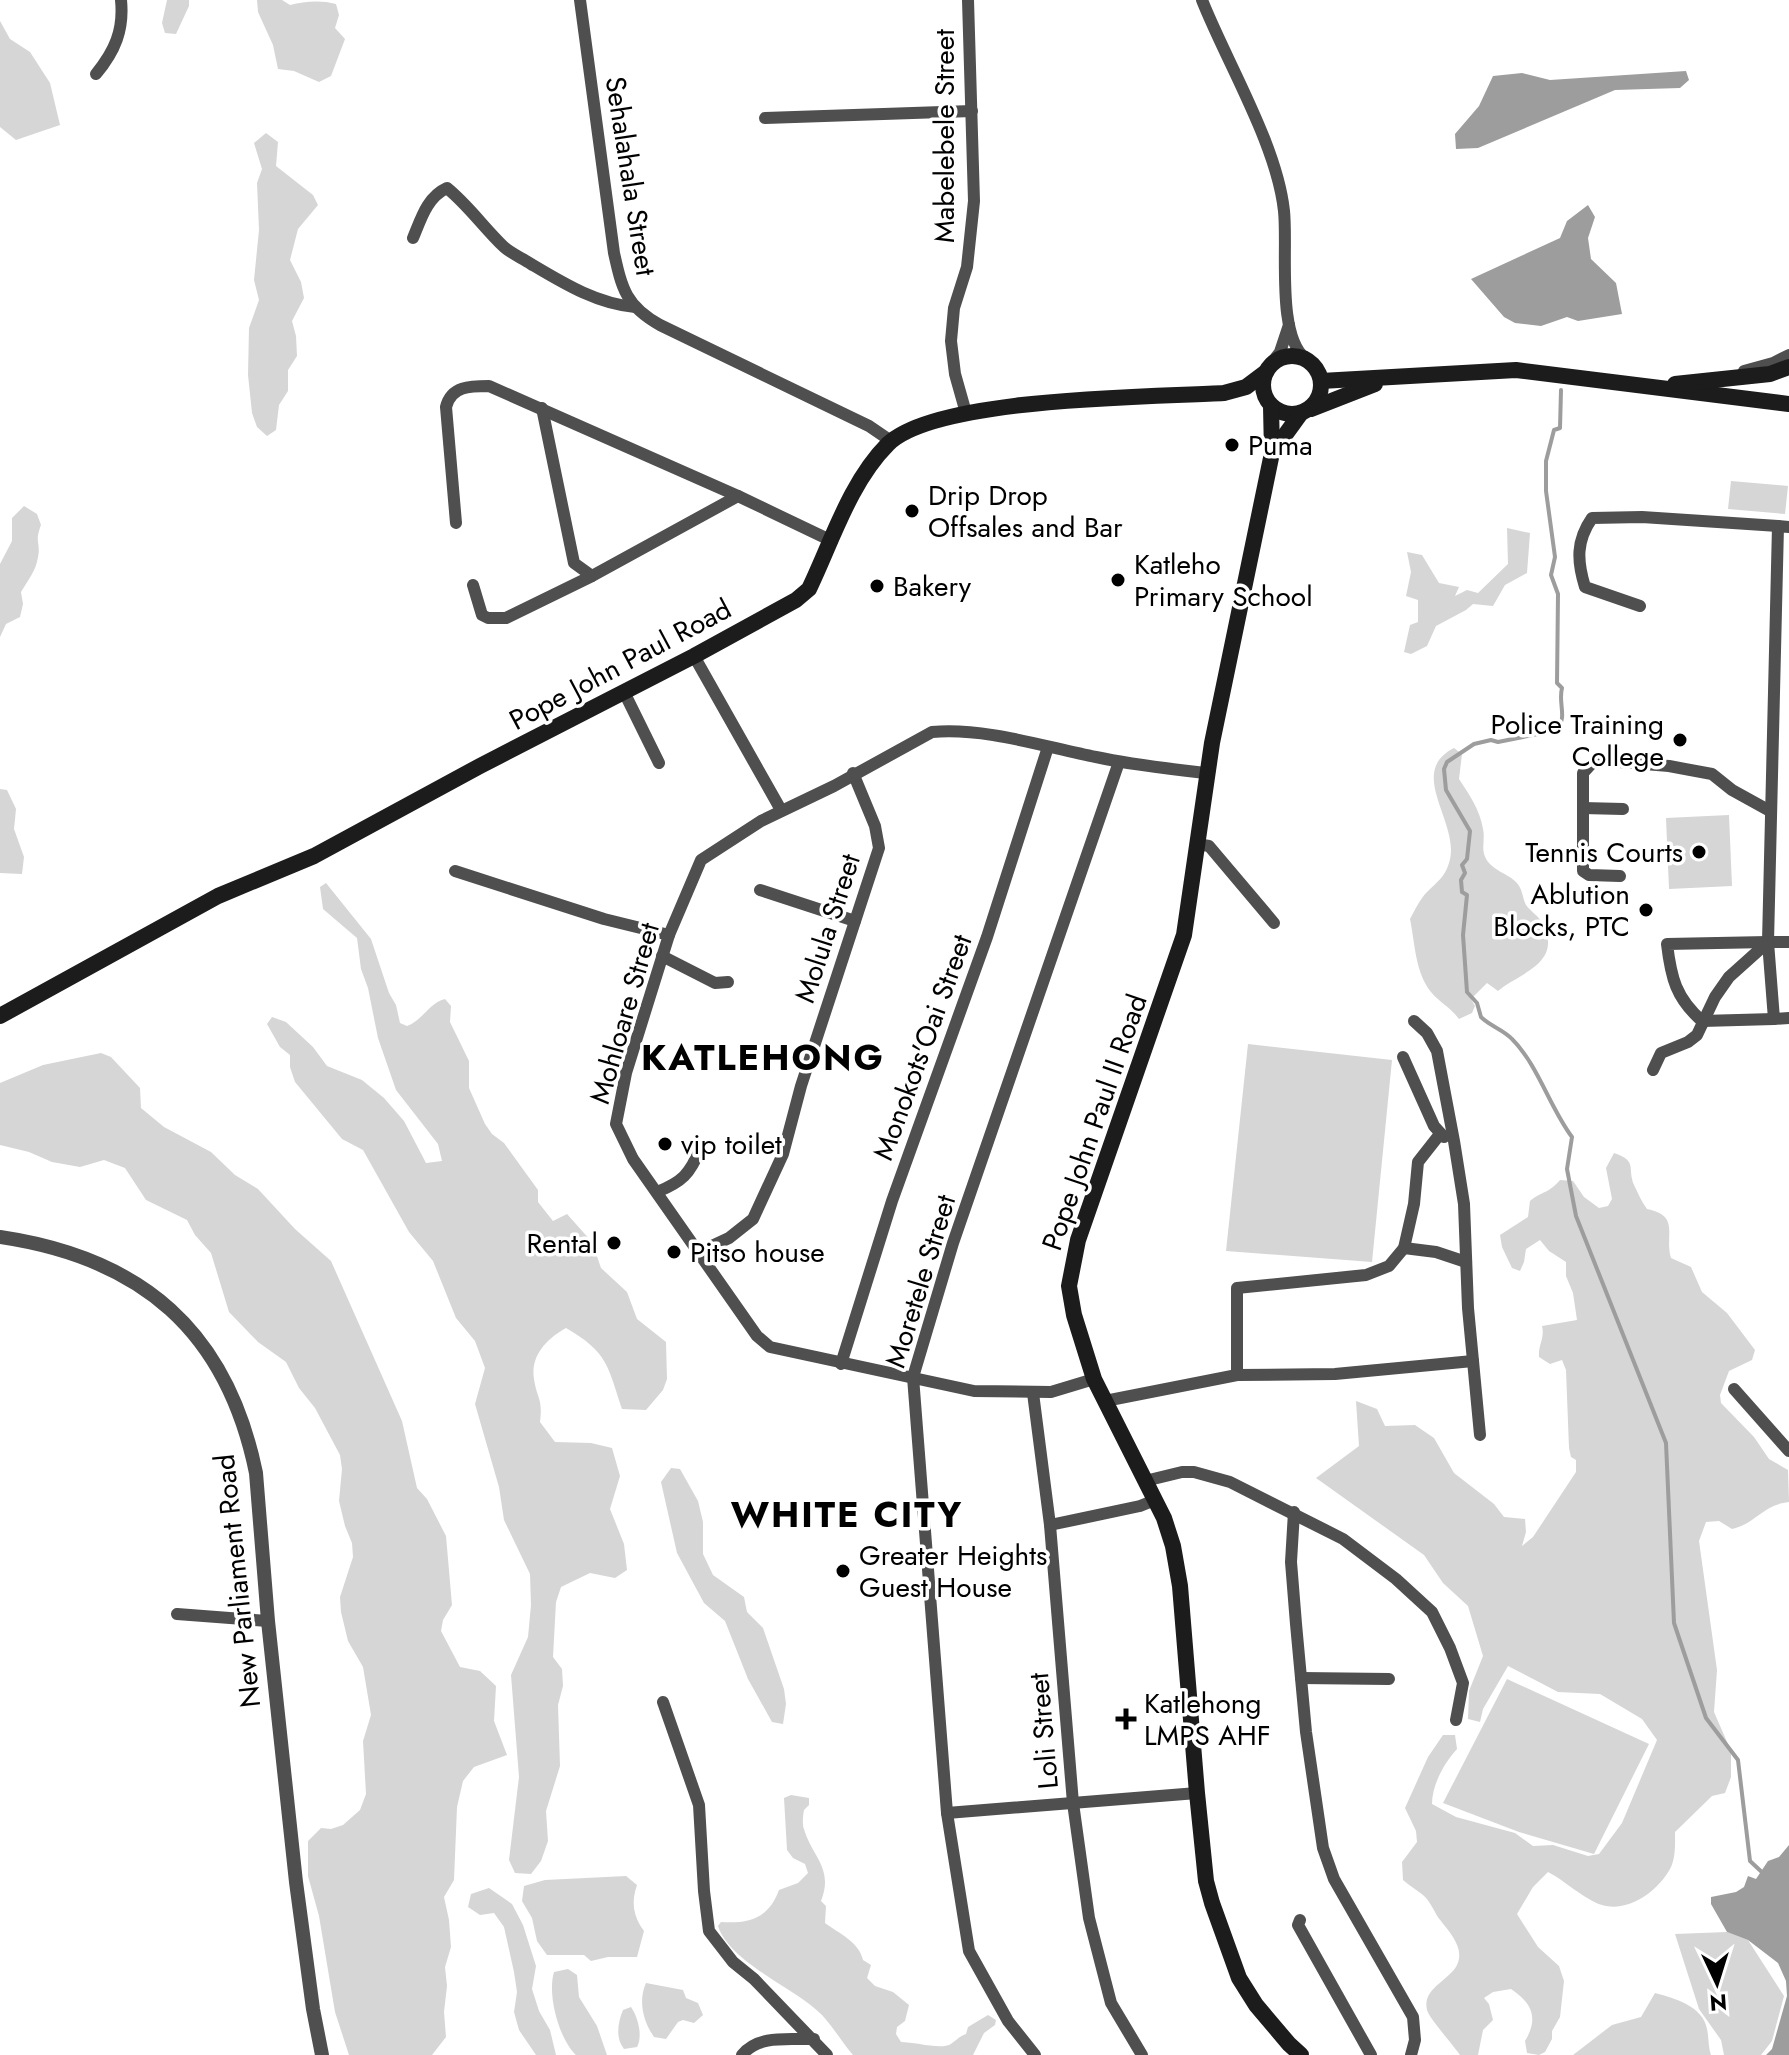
<svg xmlns="http://www.w3.org/2000/svg" width="1789" height="2055" font-family="Jost,sans-serif">
  <style>
    .green { fill: #d6d6d6 }
    .water { fill: #9d9d9d }
    .lines { fill: none; stroke-linecap: round; stroke-linejoin: round }
    .stream { stroke: #9d9d9d; stroke-width: 4 }
    .minor { stroke: #4f4f4f; stroke-width: 12 }
    .tertiary { stroke: #4f4f4f; stroke-width: 14 }
    .secondary { stroke: #1c1c1c; stroke-width: 16 }
    .poi-dot { fill: #000; stroke: #fff; stroke-width: 3 }
    .labels { text-anchor: middle; stroke-width: 7; stroke-linejoin: round; paint-order: stroke }
    .street-label { font-size: 28px; fill: #000; stroke: #fff }
    .poi-label { font-size: 28px; fill: #000; stroke: #fff; text-anchor: start }
    .district-label { font-size: 36px; font-weight: bold; letter-spacing: 2px; fill: #000; stroke: #fff }
  </style>
  <rect width="100%" height="100%" fill="#fff"/>
  <g class="green">
    <path d="M167 0H189V6L176 34 165 33 162 23Z"/>
    <path d="M257 0H282L290 5C305 1 322 0 336 4L339 15 335 28 345 39 331 76 319 82 294 71 278 69 273 45 258 12Z"/>
    <path d="M0 21 10 39 30 52 50 83 60 125 16 140 0 127Z"/>
    <path d="M266 133 278 142 276 166 313 195 318 205 298 229 290 260 301 282 304 298 292 321 296 336 297 356 288 370V391L279 405 276 430 267 436 257 427 252 413 248 375 249 328 259 300 254 280 259 230 257 183 262 169 254 143Z"/>
    <path d="M1731 481 1788 486 1785 514 1728 509Z"/>
    <path d="M24 506 37 514 41 525C34 543 41 542 38 557 36 571 28 580 21 592L23 604 20 617 6 624 0 637V564L12 541V518Z"/>
    <path d="M1507 528 1530 533 1527 573 1505 585 1493 606 1473 604 1466 610 1436 626 1427 646 1411 654 1404 652 1410 625 1418 622V600L1406 596 1411 572 1407 552 1422 555 1439 583 1459 587 1455 596 1467 590 1478 593 1508 564Z"/>
    <path d="M1454 748 1462 754 1459 779C1469 794 1480 810 1483 829 1485 837 1482 847 1484 854 1489 870 1506 872 1516 882 1523 889 1522 897 1526 905 1531 912 1539 916 1543 924 1563 964 1519 973 1498 991L1487 983 1471 999 1475 1006 1472 1013 1459 1019C1450 1007 1439 1002 1431 992 1415 972 1415 943 1410 919 1415 910 1420 899 1427 892 1437 882 1445 877 1449 863 1462 824 1405 773 1454 748Z"/>
    <path d="M0 789 7 790 16 809 14 829 24 857 22 874 0 873Z"/>
    <path d="M1729 815 1732 886 1669 889 1666 818Z"/>
    <path d="M326 883 371 939 389 993 396 1005 400 1023 407 1026C422 1021 429 1003 445 999L451 1006 450 1022 469 1061V1088L485 1124 492 1134 504 1143 538 1190V1202L553 1221 567 1214 592 1242 601 1268 627 1292 637 1319 666 1342 667 1379 663 1390 646 1410 622 1409C608 1367 608 1352 566 1328 548 1338 530 1355 534 1379 537 1399 543 1398 540 1422L555 1442 591 1443 612 1448 620 1476 610 1509 624 1544 627 1570 615 1578 590 1573 561 1587 556 1602 553 1657 562 1669 563 1686 558 1705 560 1766 546 1811 548 1841 541 1861 531 1874 515 1873 509 1860 519 1777 511 1675 528 1637 531 1605 530 1574 504 1520 499 1487 475 1404 485 1368 475 1341 456 1318 433 1261 409 1232 363 1150 342 1139 295 1082 290 1067V1055L280 1047 267 1024 272 1017 286 1022 313 1047 327 1066 362 1080 384 1098 404 1121 426 1163 442 1161 438 1144 396 1090 378 1038 368 988 361 969 357 938 323 909 320 887Z"/>
    <path d="M1248 1044 1392 1060 1372 1262 1226 1251Z"/>
    <path d="M101 1053 111 1057 140 1088 141 1108 164 1127 211 1152 235 1175 258 1189 295 1229 331 1261 402 1421 417 1488 427 1499 446 1536 452 1605 443 1620 441 1631 460 1667 480 1671 496 1686 494 1721 507 1755 474 1767 463 1781 457 1807 454 1880 444 1897 449 1920 451 1947 445 1967 447 1986 444 2012 446 2037 432 2055H349L335 2012 319 1916 308 1876V1841L321 1828 331 1829 343 1825 360 1810 366 1794 363 1741 371 1715 363 1667 348 1641 341 1612 340 1597 353 1557 352 1543 345 1526 339 1501 342 1469 340 1455 315 1408 299 1388 286 1362 258 1342 229 1312 211 1253 195 1235 187 1220 146 1200 125 1168 104 1160 80 1167 52 1162 29 1152 0 1145V1083L43 1065Z"/>
    <path d="M1614 1153C1638 1161 1627 1168 1634 1185 1638 1193 1641 1201 1647 1209 1681 1216 1664 1235 1671 1258L1691 1267 1702 1292 1727 1313 1755 1350 1752 1360 1729 1371 1720 1395 1721 1403 1754 1437 1769 1459 1788 1470 1789 1502C1762 1505 1757 1523 1732 1529L1719 1521 1706 1522 1699 1541 1717 1670 1714 1712 1731 1751V1777L1725 1793 1712 1796 1675 1832C1675 1843 1676 1858 1670 1869 1658 1891 1628 1913 1602 1905 1585 1900 1564 1880 1548 1872L1533 1887 1517 1914 1538 1947 1559 1966 1564 1981 1560 2017 1552 2031V2039L1545 2052 1539 2055 1527 2053 1525 2041C1539 2018 1532 2003 1511 1989L1493 1992 1484 1998 1489 2004 1493 2020 1483 2030 1478 2055H1460C1454 2046 1429 2018 1427 2010 1422 1988 1449 1981 1457 1965 1465 1948 1450 1933 1441 1921 1434 1913 1432 1903 1423 1895 1417 1890 1410 1886 1403 1880L1402 1862 1417 1842 1416 1831 1405 1808 1428 1757 1443 1735H1455L1457 1749C1444 1763 1432 1785 1432 1804L1456 1817 1515 1833 1533 1846 1553 1845 1588 1856 1599 1854 1622 1823 1657 1740 1642 1719 1600 1694 1558 1692 1508 1666 1483 1709 1480 1722 1468 1719 1469 1691 1483 1656 1468 1606 1443 1583 1424 1555 1316 1478 1359 1446 1356 1401 1377 1409 1385 1426 1415 1425 1434 1438 1454 1473 1494 1504 1504 1517 1525 1519 1526 1532 1522 1546 1533 1537 1576 1472V1460L1571 1457 1569 1448 1566 1370 1562 1360 1550 1364 1539 1357C1538 1345 1545 1338 1542 1326L1577 1320 1573 1293 1566 1276V1262L1549 1251 1540 1240 1526 1249 1524 1262 1520 1271 1512 1268 1502 1247 1500 1235 1528 1217 1530 1201C1542 1191 1548 1194 1560 1180L1573 1181 1584 1197 1599 1208 1608 1206 1612 1199 1606 1168Z"/>
    <path d="M671 1468 680 1469 698 1501 703 1522V1554L713 1575 744 1597 747 1612 763 1628 784 1689 786 1704 783 1724 772 1722 748 1679 725 1621 704 1603 677 1553 661 1482Z"/>
    <path d="M1507 1679 1649 1744 1594 1854 1519 1832 1443 1803Z"/>
    <path d="M791 1795 809 1798V1805L804 1810C803 1816 802 1824 804 1829 812 1857 834 1868 821 1901L826 1906 825 1923C840 1934 859 1942 863 1960L871 1965 867 1978 875 1986 893 1992 909 2005 905 2021 897 2027 896 2034 901 2042C914 2042 938 2049 949 2045 955 2042 959 2036 966 2034L968 2027 988 2015 996 2020 995 2025 984 2033 973 2055H853C842 2042 833 2027 822 2015 797 1989 730 1963 718 1926L721 1922C749 1924 769 1918 779 1890L798 1883 808 1873 805 1864 793 1858 787 1850 784 1798Z"/>
    <path d="M626 1876 637 1885C631 1902 633 1916 644 1931L637 1957H608L591 1961 584 1955H547L537 1941 532 1918 522 1901 524 1886 545 1880Z"/>
    <path d="M489 1888 512 1904 523 1925 536 1966 532 1989 539 2011 550 2030 556 2055H536L519 2030 514 2012 517 1992 514 1972 504 1927 494 1913 480 1915 468 1907 471 1894Z"/>
    <path d="M1727 1932 1748 1940 1784 1996 1772 2041 1761 2055H1724L1721 2040 1699 2009 1675 1934Z"/>
    <path d="M568 1969 577 1975 579 1997 597 2026 607 2055H576C559 2039 547 1995 554 1972Z"/>
    <path d="M646 1983 683 1990 686 1998 698 2003 703 2015 694 2023 683 2020 678 2022 666 2039 654 2037C643 2021 638 2001 646 1983Z"/>
    <path d="M1655 1993C1674 1998 1703 2006 1707 2029 1709 2038 1708 2046 1711 2055H1573L1612 2025 1641 2017Z"/>
    <path d="M631 2007C638 2017 643 2036 637 2047L624 2049C615 2038 618 2022 623 2010Z"/>
  </g>
  <g class="water">
    <path d="M1686 71 1689 80 1680 88 1615 90 1478 148 1456 149 1455 134 1479 106 1493 76 1522 73 1550 80Z"/>
    <path d="M1588 205 1595 217 1588 238 1591 259 1616 283 1622 314 1578 321 1567 317 1541 326 1515 323 1504 317 1471 279 1560 238 1567 221Z"/>
    <path d="M1789 1845V2055H1766L1772 2049 1787 1996 1786 1981 1778 1963 1748 1940 1727 1932 1711 1904V1897L1736 1892 1744 1887 1748 1876 1756 1879 1768 1861 1779 1857Z"/>
  </g>
  <g class="lines">
    <path class="stream" d="M1561 390 1560 428 1554 430 1546 461V491L1555 557 1551 575 1558 594 1557 683 1562 688C1558 703 1567 715 1558 730L1498 742 1491 740 1474 744 1447 762 1444 769 1446 790 1470 831 1467 859 1462 865 1465 873 1461 880 1462 892 1467 895 1463 935 1467 992 1477 1003 1481 1017C1490 1026 1504 1030 1512 1039 1538 1065 1550 1108 1572 1137L1567 1169 1576 1216 1666 1443 1674 1623 1706 1718 1738 1760 1750 1861 1765 1875"/>
    <g class="minor">
      <path d="M580 0 614 253C622 289 626 306 660 325L869 426 891 441"/>
      <path d="M1202 0C1227 63 1277 145 1284 211 1288 248 1276 336 1306 359"/>
      <path d="M96 74C115 51 124 30 121 0"/>
      <path d="M765 118 972 111"/>
      <path d="M413 238C421 219 427 197 447 188 469 206 484 228 504 247 512 254 522 258 531 264 563 283 597 304 635 307"/>
      <path d="M1271 364 1280 352 1289 325"/>
      <path d="M1744 371 1773 363 1789 355"/>
      <path d="M542 408 574 563 592 576"/>
      <path d="M966 413 955 374 951 341 954 308 967 267 974 201 968 0"/>
      <path d="M456 523 446 407C451 386 470 386 489 386L738 496 832 541"/>
      <path d="M1789 527 1778 526 1768 942H1789"/>
      <path d="M473 585 482 615 488 618H506L592 576 738 496"/>
      <path d="M1640 606 1585 587C1577 561 1576 541 1592 518L1642 517 1778 526"/>
      <path d="M694 656 781 810"/>
      <path d="M624 692 659 763"/>
      <path d="M1583 808 1623 809"/>
      <path d="M1197 844 1209 846 1274 923"/>
      <path d="M455 871 604 919 669 935"/>
      <path d="M1620 876 1589 875 1583 871V773L1595 760 1669 766 1712 774 1732 790 1770 811"/>
      <path d="M760 890 855 921"/>
      <path d="M1768 942 1667 944C1671 978 1676 998 1702 1021L1774 1019"/>
      <path d="M1768 942 1774 1019 1789 1018"/>
      <path d="M662 956 715 983 728 982"/>
      <path d="M1414 1021 1427 1033 1437 1051 1454 1141 1464 1204 1468 1308 1480 1435"/>
      <path d="M1403 1057 1434 1126 1444 1137"/>
      <path d="M1653 1070 1661 1053 1688 1042 1697 1035 1715 997 1729 977 1768 942"/>
      <path d="M657 1192C682 1182 690 1174 700 1149"/>
      <path d="M1404 1248 1436 1252 1466 1262"/>
      <path d="M699 1252 729 1238 753 1219 783 1154 801 1086 879 848 875 826 853 773"/>
      <path d="M841 1364 892 1201 987 937 1048 747"/>
      <path d="M1237 1375V1288L1366 1275 1389 1266 1404 1248 1414 1204 1418 1162 1440 1134"/>
      <path d="M1094 1379 1051 1392 974 1391 770 1347 757 1336 633 1159 616 1124 626 1073 669 935 701 860 761 821 834 786 932 732C984 727 1045 747 1096 757 1133 765 1170 769 1206 773"/>
      <path d="M1734 1389 1789 1451"/>
      <path d="M1033 1393 1050 1525 1073 1803 1089 1918 1111 2003 1142 2055"/>
      <path d="M1105 1401 1237 1375 1335 1374 1473 1361"/>
      <path d="M1145 1481 1182 1472H1194L1230 1482 1343 1539 1396 1579 1432 1612 1450 1648 1463 1683 1456 1720"/>
      <path d="M1294 1512 1291 1562 1296 1624 1306 1732 1323 1848 1334 1879 1413 2017 1415 2040 1411 2055"/>
      <path d="M1050 1525 1140 1506 1155 1500"/>
      <path d="M177 1614 268 1621"/>
      <path d="M1301 1678 1389 1679"/>
      <path d="M663 1702 699 1805 704 1891 709 1931 733 1962 754 1979 827 2055"/>
      <path d="M947 1813 1197 1793"/>
      <path d="M1300 1920 1298 1925 1371 2055"/>
      <path d="M742 2055C759 2034 790 2040 814 2039"/>
      <path d="M1035 2055 1008 2021 969 1951 947 1813 913 1377 953 1243 1119 762"/>
    </g>
    <path class="tertiary" d="M0 1237C142 1258 227 1331 256 1473L268 1621 296 1882 313 2009 322 2055"/>
    <g class="secondary">
      <circle cx="1292" cy="385" r="29"/>
      <path d="M1321 381 1516 370 1789 404"/>
      <path d="M1675 384 1770 374 1789 367"/>
      <path d="M1271 406 1272 453 1212 743 1184 935 1078 1240 1069 1286 1074 1315 1094 1379 1164 1518 1173 1546 1180 1586 1197 1793 1206 1881 1212 1903 1239 1978 1256 2005 1289 2044 1301 2055"/>
      <path d="M1311 409 1375 384"/>
      <path d="M1272 453 1301 413"/>
      <path d="M0 1016 218 896 314 856 480 766 694 656 796 600 809 589C832 541 850 482 888 444 936 397 1152 397 1224 393L1246 387 1266 372"/>
    </g>
  </g>
  <g class="poi-dot">
    <circle cx="1232" cy="445" r="8"/>
    <circle cx="912" cy="511" r="8"/>
    <circle cx="1118" cy="580" r="8"/>
    <circle cx="877" cy="586" r="8"/>
    <circle cx="1680" cy="740" r="8"/>
    <circle cx="1699" cy="852" r="8"/>
    <circle cx="1646" cy="910" r="8"/>
    <circle cx="665" cy="1144" r="8"/>
    <circle cx="614" cy="1243" r="8"/>
    <circle cx="674" cy="1252" r="8"/>
    <circle cx="843" cy="1571" r="8"/>
    <path d="M1122 1707h8v8h8v8h-8v8h-8v-8h-8v-8h8z"/>
  </g>
  <g class="labels">
    <g class="street-label">
      <text transform="translate(944 136) rotate(-90)" y="10">Mabelebele Street</text>
      <text transform="translate(631 176) rotate(81)" y="10">Sehalahala Street</text>
      <text transform="translate(620 664) rotate(-28)" y="10">Pope John Paul Road</text>
      <text transform="translate(827 928) rotate(-72)" y="10">Molula Street</text>
      <text transform="translate(624 1013) rotate(-74)" y="10">Mohloare Street</text>
      <text transform="translate(922 1047) rotate(-70)" y="10">Monokots'Oai Street</text>
      <text transform="translate(1094 1122) rotate(-71)" y="10">Pope John Paul II Road</text>
      <text transform="translate(920 1281) rotate(-73)" y="10">Moretele Street</text>
      <text transform="translate(237 1581) rotate(-96)" y="10">New Parliament Road</text>
      <text transform="translate(1043 1731) rotate(-95)" y="10">Loli Street</text>
    </g>
    <g class="poi-label">
      <text x="1248" y="455">Puma</text>
      <text x="928" y="505">Drip Drop<tspan x="928" dy="32">Offsales and Bar</tspan></text>
      <text x="1134" y="574">Katleho<tspan x="1134" dy="32">Primary School</tspan></text>
      <text x="893" y="596">Bakery</text>
      <text x="1664" y="734" text-anchor="end">Police Training<tspan x="1664" dy="32">College</tspan></text>
      <text x="1683" y="862" text-anchor="end">Tennis Courts</text>
      <text x="1630" y="904" text-anchor="end">Ablution<tspan x="1630" dy="32">Blocks, PTC</tspan></text>
      <text x="681" y="1154">vip toilet</text>
      <text x="598" y="1253" text-anchor="end">Rental</text>
      <text x="690" y="1262">Pitso house</text>
      <text x="859" y="1565">Greater Heights<tspan x="859" dy="32">Guest House</tspan></text>
      <text x="1144" y="1713">Katlehong<tspan x="1144" dy="32">LMPS AHF</tspan></text>
    </g>
    <g class="district-label">
      <text x="763" y="1070">KATLEHONG</text>
      <text x="847" y="1527">WHITE CITY</text>
    </g>
  </g>
  <g transform="translate(1717 1983) rotate(176)" stroke="#ffffff" stroke-width="6" paint-order="stroke">
  <path d="M0-6L14 30L0 20L-14 30Z" fill="#000000"/>
  <text y="-12" font-size="22" font-weight="bold" text-anchor="middle" fill="#000000">N</text>
  </g>
</svg>
